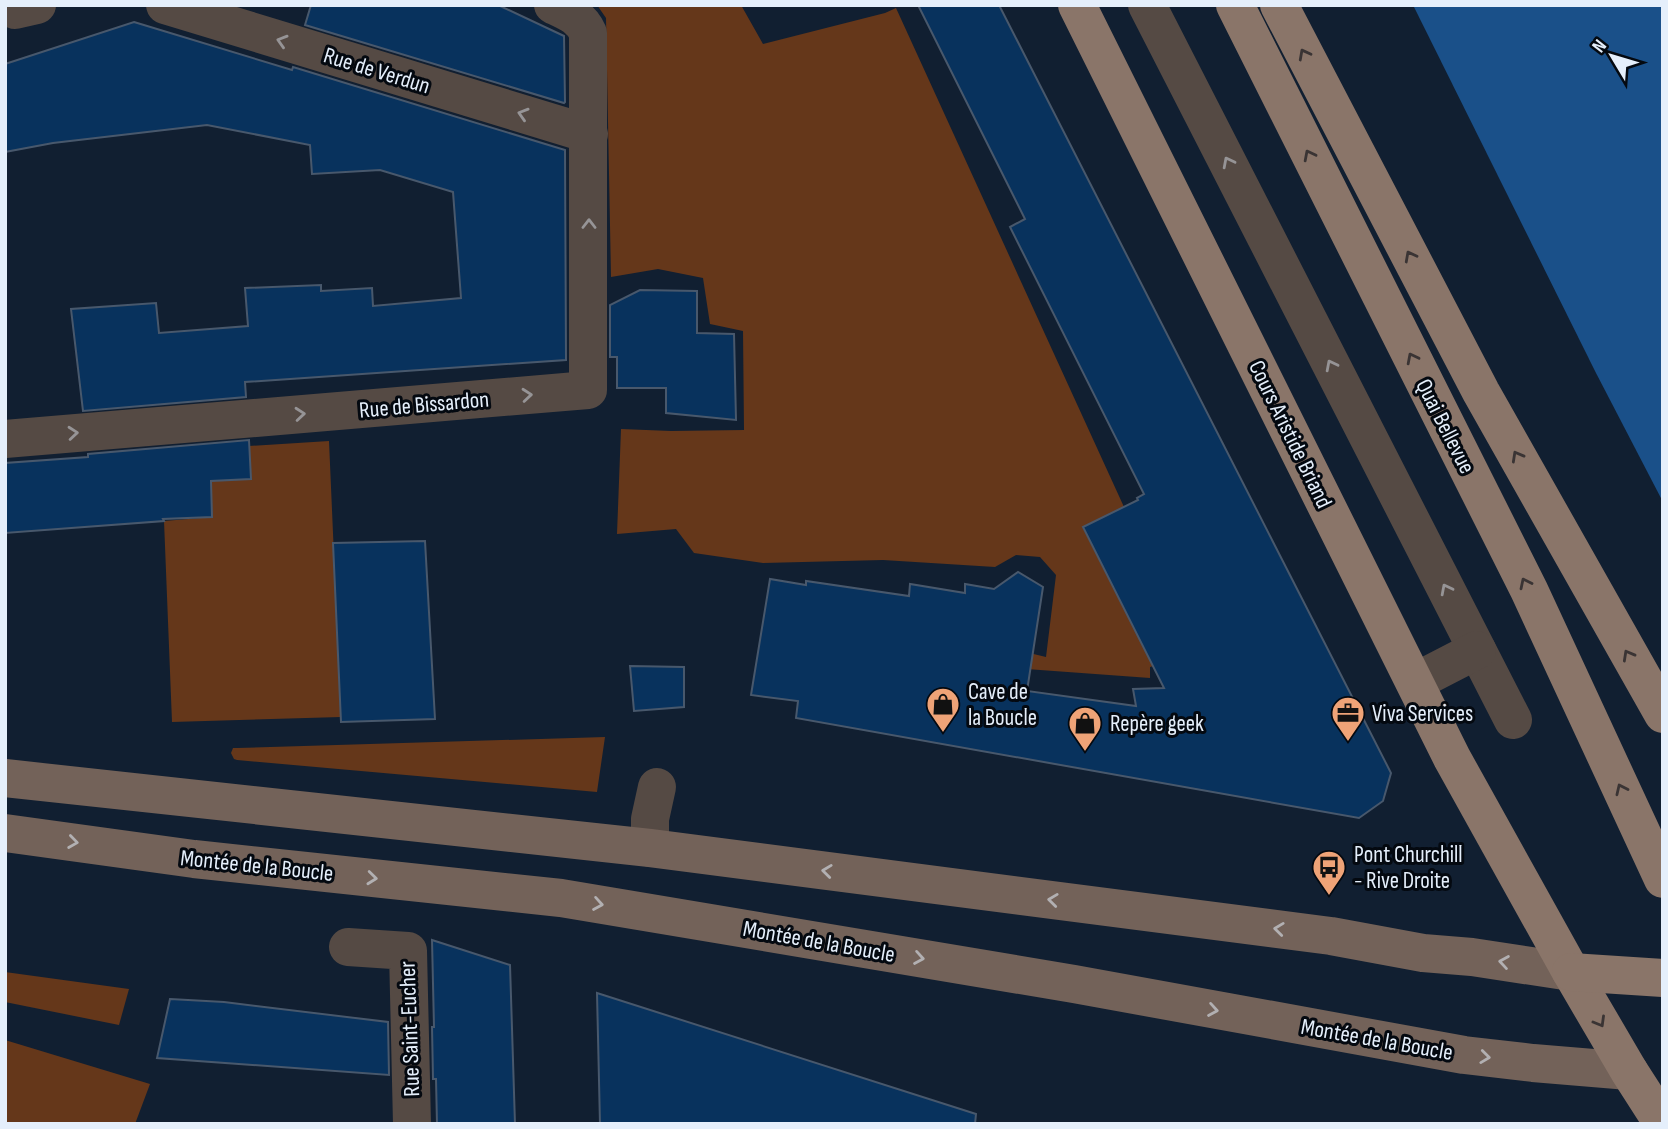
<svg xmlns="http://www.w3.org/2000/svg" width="1668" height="1129" font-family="'Sofia Sans Condensed',sans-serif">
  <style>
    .green { fill: #65371a }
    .water { fill: #1a5089 }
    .building { fill: #08325d; stroke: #48586c; stroke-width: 2 }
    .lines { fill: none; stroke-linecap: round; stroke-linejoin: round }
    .street { stroke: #554a44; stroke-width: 38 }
    .secondary { stroke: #736259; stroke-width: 38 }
    .primary { stroke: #8a7569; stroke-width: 38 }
    .oneway { stroke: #969496 }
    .oneway2 { stroke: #3a3434 }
    .oneway3 { stroke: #b2b0b2 }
    .labels { text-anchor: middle; stroke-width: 6; stroke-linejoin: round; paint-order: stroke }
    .street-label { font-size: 23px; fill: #e5effb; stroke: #040910 }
    .poi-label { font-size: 23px; fill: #e5effb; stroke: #040910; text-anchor: start }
  </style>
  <rect width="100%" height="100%" fill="#111f31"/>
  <g class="green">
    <path d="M597 5H741L763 44 885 13 896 8 1124 507 1083 528 1132 624 1171 661 1150 667V678L998 667 1001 646 1046 657 1056 575 1040 557 1016 555 995 567 883 560 763 563 694 553 676 529 617 534 621 429 671 431 744 430 743 331 710 324 703 278 658 269 611 277 606 18Z"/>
    <path d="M329 441 341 717 172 722 164 521 212 517 211 481 249 446Z"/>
    <path d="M605 737 597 792 237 760 234 759 231 753 233 748H237Z"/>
    <path d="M5 972 129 989 119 1025 5 1002Z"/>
    <path d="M5 1040 150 1084 135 1124H5Z"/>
  </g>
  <path class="water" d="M1413 5H1663V502L1596 373Z"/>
  <g class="building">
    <path d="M311 5H498L564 36 565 102 564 103 305 25Z"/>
    <path d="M918 5H999L1391 773 1383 801 1359 818 796 718 798 701 751 695 770 579 806 585V581L909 596 910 584 965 593V584L994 589 1018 572 1043 587 1027 691 1136 706 1133 689 1164 688 1083 527 1138 500 1137 498 1144 494 1010 227 1025 219Z"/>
    <path d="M134 22 292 70 293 67 565 150 566 360 245 382 246 397 83 411 71 309 156 303 159 333 248 326 245 288 321 285V291L372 288 373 306 461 298 453 192 380 170 312 174 310 145 207 125 53 143 5 152V64Z"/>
    <path d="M640 290 697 291V333L734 334 736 420 666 413V388H617V357H610V305Z"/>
    <path d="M249 440 251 479 211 481 212 517 163 519 164 521 5 533V463L88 457V454Z"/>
    <path d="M425 541 435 719 341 722 333 543Z"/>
    <path d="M630 666 684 667V707L634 711Z"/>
    <path d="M432 940 510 965 515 1124H437L436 1079H433L432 1027H434Z"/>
    <path d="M597 993 976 1114 975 1124H600Z"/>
    <path d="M170 999 224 1002 388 1022 389 1075 157 1058Z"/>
  </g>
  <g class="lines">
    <g class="street">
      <path d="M12 5 15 10 37 5"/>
      <path d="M165 5 589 134"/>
      <path d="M1147 5 1513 720"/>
      <path d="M5 439 588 390V33C581 17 568 12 553 5"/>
      <path d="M1415 682 1477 650"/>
      <path d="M650 848V819L657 787"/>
      <path d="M348 947 408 951 412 1124"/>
    </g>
    <g class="secondary">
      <path d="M5 778 650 848 1331 936 1423 953 1472 957 1571 972"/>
      <path d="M5 833 194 859 561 898 1074 984 1464 1055 1533 1063 1629 1071"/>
    </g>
    <g class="primary">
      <path d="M1077 5 1452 758 1571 972 1629 1071 1663 1124"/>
      <path d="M1235 5 1529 590 1663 879"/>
      <path d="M1279 5 1481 392 1663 714"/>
      <path d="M1571 972 1663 978"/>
    </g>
  </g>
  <defs><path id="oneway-chevron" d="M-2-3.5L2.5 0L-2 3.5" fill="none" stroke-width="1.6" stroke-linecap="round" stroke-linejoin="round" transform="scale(1.75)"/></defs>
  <g class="oneway">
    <use href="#oneway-chevron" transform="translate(282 41) rotate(-163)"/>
    <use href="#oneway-chevron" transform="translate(523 114) rotate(-163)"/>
    <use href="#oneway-chevron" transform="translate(1228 162) rotate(-117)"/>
    <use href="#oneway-chevron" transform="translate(589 224) rotate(-90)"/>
    <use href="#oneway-chevron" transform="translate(1331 365) rotate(-117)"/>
    <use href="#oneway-chevron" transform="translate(527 395) rotate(-5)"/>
    <use href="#oneway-chevron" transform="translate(300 414) rotate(-5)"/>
    <use href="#oneway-chevron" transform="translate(73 433) rotate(-5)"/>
    <use href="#oneway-chevron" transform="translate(1446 589) rotate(-117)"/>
  </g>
  <g class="oneway2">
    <use href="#oneway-chevron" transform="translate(1304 54) rotate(-118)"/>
    <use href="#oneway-chevron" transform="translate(1309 155) rotate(-117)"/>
    <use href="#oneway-chevron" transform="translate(1410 256) rotate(-118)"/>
    <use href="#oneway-chevron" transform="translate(1412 358) rotate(-117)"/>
    <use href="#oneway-chevron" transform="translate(1517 456) rotate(-119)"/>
    <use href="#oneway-chevron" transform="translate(1525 583) rotate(-116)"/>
    <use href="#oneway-chevron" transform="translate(1628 655) rotate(-119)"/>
    <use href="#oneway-chevron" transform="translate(1621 789) rotate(-115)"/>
    <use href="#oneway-chevron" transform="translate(1600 1022) rotate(60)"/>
  </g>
  <g class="oneway3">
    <use href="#oneway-chevron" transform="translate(73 842) rotate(8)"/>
    <use href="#oneway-chevron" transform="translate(827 871) rotate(-173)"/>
    <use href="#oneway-chevron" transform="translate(372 878) rotate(6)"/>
    <use href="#oneway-chevron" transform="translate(1053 900) rotate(-173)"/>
    <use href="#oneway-chevron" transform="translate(598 904) rotate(10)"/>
    <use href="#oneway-chevron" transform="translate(1279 929) rotate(-173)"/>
    <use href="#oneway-chevron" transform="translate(919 958) rotate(10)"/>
    <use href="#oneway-chevron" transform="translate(1504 962) rotate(-171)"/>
    <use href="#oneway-chevron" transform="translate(1213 1010) rotate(10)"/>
    <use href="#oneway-chevron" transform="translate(1485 1057) rotate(7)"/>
  </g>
  <defs>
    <symbol id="shop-pin" viewBox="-11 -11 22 30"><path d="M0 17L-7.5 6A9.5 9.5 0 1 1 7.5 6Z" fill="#efa377" stroke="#040910"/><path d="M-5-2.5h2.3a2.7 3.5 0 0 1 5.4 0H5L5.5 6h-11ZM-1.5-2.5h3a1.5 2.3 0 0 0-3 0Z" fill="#111"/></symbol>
    <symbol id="office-pin" viewBox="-11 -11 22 30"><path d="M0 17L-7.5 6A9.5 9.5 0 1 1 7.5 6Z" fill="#efa377" stroke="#040910"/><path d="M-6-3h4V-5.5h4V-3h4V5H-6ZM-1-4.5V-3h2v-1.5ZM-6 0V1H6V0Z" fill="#111"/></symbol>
    <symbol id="bus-pin" viewBox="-11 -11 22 30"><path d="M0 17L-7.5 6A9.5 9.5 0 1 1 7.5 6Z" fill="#efa377" stroke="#040910"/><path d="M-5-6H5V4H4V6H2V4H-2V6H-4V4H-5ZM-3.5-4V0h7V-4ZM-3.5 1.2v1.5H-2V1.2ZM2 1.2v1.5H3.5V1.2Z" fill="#111"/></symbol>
  </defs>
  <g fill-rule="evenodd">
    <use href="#shop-pin" x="924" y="685" width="38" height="52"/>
    <use href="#office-pin" x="1329" y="694" width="38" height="52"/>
    <use href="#shop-pin" x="1066" y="704" width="38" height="52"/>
    <use href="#bus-pin" x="1310" y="848" width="38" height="52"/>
  </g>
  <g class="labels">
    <g class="street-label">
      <text transform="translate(377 70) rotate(17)" y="8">Rue de Verdun</text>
      <text transform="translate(424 404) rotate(-5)" y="8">Rue de Bissardon</text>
      <text transform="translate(1446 426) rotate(63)" y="8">Quai Bellevue</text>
      <text transform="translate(1291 434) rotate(64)" y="8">Cours Aristide Briand</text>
      <text transform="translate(257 865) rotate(6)" y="8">Montée de la Boucle</text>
      <text transform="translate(819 941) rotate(10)" y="8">Montée de la Boucle</text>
      <text transform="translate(409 1029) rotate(-92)" y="8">Rue Saint-Eucher</text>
      <text transform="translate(1377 1039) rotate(10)" y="8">Montée de la Boucle</text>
    </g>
    <g class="poi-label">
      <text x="968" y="699">Cave de<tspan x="968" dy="26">la Boucle</tspan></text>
      <text x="1372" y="721">Viva Services</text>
      <text x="1110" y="731">Repère geek</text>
      <text x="1354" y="862">Pont Churchill<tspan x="1354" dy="26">- Rive Droite</tspan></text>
    </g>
  </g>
  <rect width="1668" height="1129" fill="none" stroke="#e5effb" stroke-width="14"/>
  <g transform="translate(1612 56) rotate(308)" stroke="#040910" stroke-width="5" paint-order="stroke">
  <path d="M0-5L12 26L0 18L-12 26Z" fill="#e5effb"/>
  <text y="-10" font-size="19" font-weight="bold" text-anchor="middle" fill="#e5effb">N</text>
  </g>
</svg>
